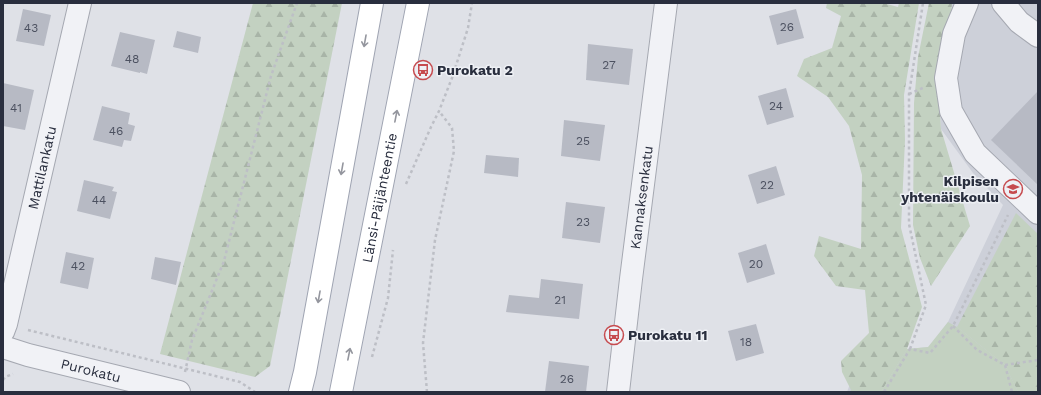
<svg xmlns="http://www.w3.org/2000/svg" width="1041" height="395" font-family="'Work Sans',sans-serif">
  <style>
    .built { fill: #cdd0d9 }
    .forest { fill: url(#forest-firs) }
    .pitch { fill: #c3d1c1 }
    .building { fill: #b7bac4 }
    .lines { fill: none; stroke-linecap: round; stroke-linejoin: round }
    .minor-casing { stroke: #a5a8b1; stroke-width: 24 }
    .major-casing { stroke: #9fa4b2; stroke-width: 24 }
    .path { stroke: #bdbfc6; stroke-width: 2.5; stroke-dasharray: 3 3; stroke-linecap: butt }
    .minor { stroke: #f1f2f6; stroke-width: 22 }
    .major { stroke: #fff; stroke-width: 22 }
    .oneway { stroke: #94969e }
    .labels { text-anchor: middle; stroke-width: 3; stroke-linejoin: round; paint-order: stroke }
    .number-label { font-size: 12px; fill: #4c5160 }
    .poi-label { font-size: 14px; font-weight: bold; fill: #292e3e; stroke: #eef0f5; text-anchor: start }
    .street-label { font-size: 14px; fill: #292e3e; stroke: #eef0f5 }
  </style>
  <defs>
    <pattern id="forest-firs" width="22" height="20" patternUnits="userSpaceOnUse"><rect width="22" height="20" fill="#c3d1c1"/><path d="M5 1l3.5 6h-7zM16 11l3.5 6h-7z" fill="#a8b4a7"/></pattern>
  </defs>
  <rect width="100%" height="100%" fill="#dfe1e7"/>
  <path class="built" d="M952 3H1038V392H847L869 333 907 349 929 347 948 322 1003 205 973 173 941 129 937 76 951 16Z"/>
  <g class="forest">
    <path d="M253 3H342L270 366 255 377 160 354Z"/>
    <path d="M827 3H883L898 7 899 3H919L904 95 905 140 901 228 922 307 907 349 881 392H850L851 390 842 372 841 361 869 333 865 290 836 286 814 256 819 236 861 249 862 175 849 126 828 97 797 76 804 59 832 48 841 16 826 8Z"/>
    <path d="M929 3H952L951 16 937 76 941 129 970 226 931 286 920 258 913 225 914 103 918 57Z"/>
    <path d="M1016 213 1038 234V392H1018L1005 365 957 327Z"/>
  </g>
  <path class="pitch" d="M948 322 957 327 1005 365 1018 392H881L907 349 928 347Z"/>
  <g class="building">
    <path d="M23 9 51 15 44 46 16 41Z"/>
    <path d="M796 9 804 38 777 45 769 16Z"/>
    <path d="M177 31 201 37 198 53 173 47Z"/>
    <path d="M120 32 155 40 147 74 140 72V73L111 66Z"/>
    <path d="M588 44 633 49 629 85 586 80Z"/>
    <path d="M3 83 34 90 25 130 3 126Z"/>
    <path d="M786 88 794 117 767 125 758 96Z"/>
    <path d="M1038 91V185L991 140Z"/>
    <path d="M102 106 130 113 128 124 135 126 131 141 124 140 122 147 93 140Z"/>
    <path d="M564 120 605 125 600 161 561 156Z"/>
    <path d="M486 155 519 158 518 177 484 173Z"/>
    <path d="M776 166 785 195 757 204 748 175Z"/>
    <path d="M84 180 114 187 112 191 117 192 110 219 77 211Z"/>
    <path d="M566 202 605 207 600 243 562 238Z"/>
    <path d="M766 244 775 274 747 283 738 253Z"/>
    <path d="M66 252 94 258 88 289 60 283Z"/>
    <path d="M155 257 181 262 176 285 151 279Z"/>
    <path d="M541 279 583 284 579 319 506 312 509 295 539 298Z"/>
    <path d="M756 324 764 353 736 361 728 331Z"/>
    <path d="M549 361 589 366 586 392H545Z"/>
  </g>
  <g class="lines">
    <defs>
      <g id="minor">
        <path d="M967 3 954 34 946 78 951 111 975 153 1038 213"/>
        <path d="M1003 3 1019 22 1038 36"/>
        <path id="s1" d="M3 332 6 324 80 3"/>
        <path id="s2" d="M3 347 28 355 179 392"/>
        <path id="s3" d="M618 392 631 279 666 3"/>
      </g>
      <g id="major">
        <path d="M300 392 305 372 372 3"/>
        <path id="s4" d="M341 392 418 3"/>
      </g>
    </defs>
    <use href="#minor" class="minor-casing"/>
    <use href="#major" class="major-casing"/>
    <g class="path">
      <path d="M909 94 925 87"/>
      <path d="M406 184 431 127 439 111 452 78 468 28 472 3"/>
      <path d="M953 326 977 350 1005 365 1012 392"/>
      <path d="M28 330 240 382 255 392"/>
      <path d="M910 349 926 305 909 224V94L923 3"/>
      <path d="M372 357 388 298 393 250"/>
      <path d="M1005 365 1038 360"/>
      <path d="M185 372 192 340 224 261 271 76 297 3"/>
      <path d="M3 380 5 377 13 374"/>
      <path d="M427 392 423 343 435 240 454 151 452 128 439 111"/>
      <path d="M884 392 910 349 930 353 953 326 966 300 1008 215"/>
    </g>
    <use href="#minor" class="minor"/>
    <use href="#major" class="major"/>
  </g>
  <defs><path id="oneway-shaft" d="M-6 0H5M1.5-3L5.5 0L1.5 3" fill="none" stroke-width="1.6" stroke-linecap="round" stroke-linejoin="round"/></defs>
  <g class="oneway">
    <use href="#oneway-shaft" transform="translate(365 41) rotate(100)"/>
    <use href="#oneway-shaft" transform="translate(396 116) rotate(-79)"/>
    <use href="#oneway-shaft" transform="translate(342 169) rotate(100)"/>
    <use href="#oneway-shaft" transform="translate(319 297) rotate(100)"/>
    <use href="#oneway-shaft" transform="translate(349 354) rotate(-79)"/>
  </g>
  <defs>
    <symbol id="bus-ring" viewBox="-11 -11 22 22"><circle r="9.5" fill="#eef0f5" stroke="#c64b4f" stroke-width="1.5"/><path d="M-5-6H5V4H4V6H2V4H-2V6H-4V4H-5ZM-3.5-4V0h7V-4ZM-3.5 1.2v1.5H-2V1.2ZM2 1.2v1.5H3.5V1.2Z" fill="#c64b4f"/></symbol>
    <symbol id="school-ring" viewBox="-11 -11 22 22"><circle r="9.5" fill="#eef0f5" stroke="#c64b4f" stroke-width="1.5"/><path d="M0-5L7-2L0 1L-7-2ZM-4 1L0 2.5L4 1V4Q0 6-4 4Z" fill="#c64b4f"/></symbol>
  </defs>
  <g fill-rule="evenodd">
    <use href="#bus-ring" x="412" y="59" width="22" height="22"/>
    <use href="#school-ring" x="1002" y="178" width="22" height="22"/>
    <use href="#bus-ring" x="603" y="324" width="22" height="22"/>
  </g>
  <g class="labels">
    <g class="number-label">
      <text x="787" y="31">26</text>
      <text x="31" y="32">43</text>
      <text x="132" y="63">48</text>
      <text x="609" y="69">27</text>
      <text x="776" y="110">24</text>
      <text x="16" y="112">41</text>
      <text x="116" y="135">46</text>
      <text x="583" y="145">25</text>
      <text x="767" y="189">22</text>
      <text x="99" y="204">44</text>
      <text x="583" y="226">23</text>
      <text x="756" y="268">20</text>
      <text x="78" y="270">42</text>
      <text x="560" y="304">21</text>
      <text x="746" y="346">18</text>
      <text x="567" y="383">26</text>
    </g>
    <g class="poi-label">
      <text x="437" y="75">Purokatu 2</text>
      <text x="999" y="186" text-anchor="end">Kilpisen<tspan x="999" dy="16">yhtenäiskoulu</tspan></text>
      <text x="628" y="340">Purokatu 11</text>
    </g>
    <g class="street-label">
      <text dy="5" stroke="none"><textPath href="#s1" startOffset="169">Mattilankatu</textPath></text>
      <text dy="5" stroke="none"><textPath href="#s3" startOffset="196">Kannaksenkatu</textPath></text>
      <text dy="5" stroke="none"><textPath href="#s4" startOffset="198">Länsi-Päijänteentie</textPath></text>
      <text dy="5" stroke="none"><textPath href="#s2" startOffset="91">Purokatu</textPath></text>
    </g>
  </g>
  <rect width="1041" height="395" fill="none" stroke="#292e3e" stroke-width="8"/>
</svg>
